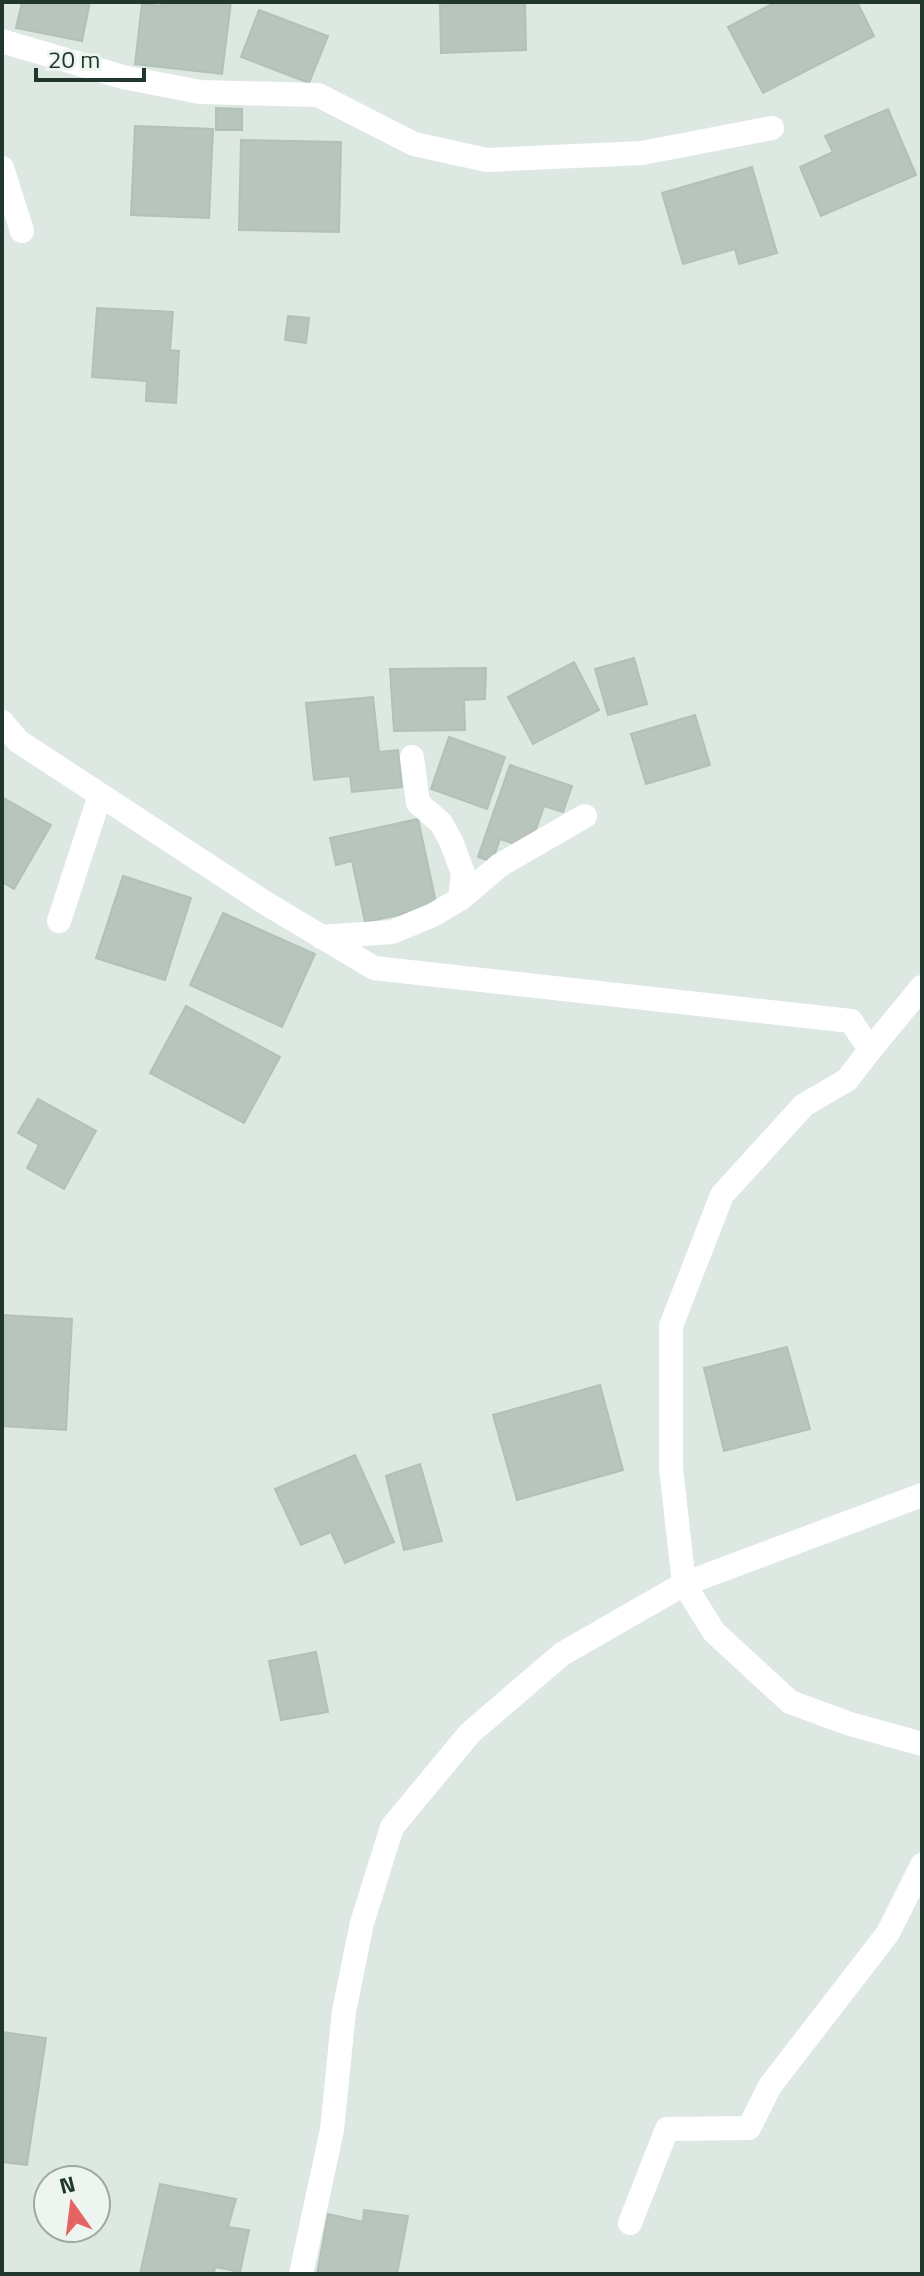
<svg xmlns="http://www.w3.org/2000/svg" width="924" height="2276" font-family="'Titillium Web',sans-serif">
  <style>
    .building { fill: #b7c5bd; stroke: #b2c1b7; stroke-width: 2 }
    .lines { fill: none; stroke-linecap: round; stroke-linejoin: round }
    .minor { stroke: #fff; stroke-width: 24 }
  </style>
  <rect width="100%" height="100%" fill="#dee8e2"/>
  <g class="building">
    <path d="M22 2H90L82 41 16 28Z"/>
    <path d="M162 2H231L222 74 135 64 142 4 162 6Z"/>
    <path d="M440 2H525L526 50 441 53Z"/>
    <path d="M776 2H857L874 36 763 93 728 27Z"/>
    <path d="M259 10 328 36 309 83 241 57Z"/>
    <path d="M216 108 242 109V130H216Z"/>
    <path d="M888 109 916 175 821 216 800 167 833 152 825 136Z"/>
    <path d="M135 126 213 129 209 218 131 215Z"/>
    <path d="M241 140 341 142 339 232 239 230Z"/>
    <path d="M752 167 777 253 739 264 735 249 683 264 662 193Z"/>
    <path d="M97 308 173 312 170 350 179 351 176 403 146 401 147 381 92 377Z"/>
    <path d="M288 316 309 318 306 343 285 340Z"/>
    <path d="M634 658 647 704 608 715 595 669Z"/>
    <path d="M574 662 599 710 533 744 508 697Z"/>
    <path d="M486 668 485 699 464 700 465 730 394 731 390 669Z"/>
    <path d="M373 697 379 752 398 750 402 787 352 792 350 776 314 780 306 703Z"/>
    <path d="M695 715 710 765 646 784 631 734Z"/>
    <path d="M449 737 505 757 487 809 431 789Z"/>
    <path d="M510 765 572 786 563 812 544 806 529 849 500 839 492 862 478 857Z"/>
    <path d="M2 797 51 825 14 889 2 882Z"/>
    <path d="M418 819 437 907 365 922 352 861 336 865 330 838Z"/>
    <path d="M123 876 191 898 165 980 96 958Z"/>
    <path d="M223 913 315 954 282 1027 190 985Z"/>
    <path d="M186 1006 280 1057 244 1123 150 1073Z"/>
    <path d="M38 1099 96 1131 64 1189 27 1168 39 1145 18 1133Z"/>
    <path d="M2 1315 72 1319 66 1430 2 1426Z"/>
    <path d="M787 1347 810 1429 724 1451 704 1368Z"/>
    <path d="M600 1385 623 1470 517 1500 493 1415Z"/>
    <path d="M355 1455 394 1542 345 1563 331 1532 301 1545 275 1489Z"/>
    <path d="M420 1464 442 1541 404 1550 386 1476Z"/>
    <path d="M316 1652 328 1712 281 1720 269 1661Z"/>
    <path d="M2 2032 46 2038 27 2165 2 2162Z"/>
    <path d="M160 2184 236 2199 228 2227 249 2230 240 2272 215 2267 214 2274H140Z"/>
    <path d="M364 2210 408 2216 397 2274H317L328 2214 363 2222Z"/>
  </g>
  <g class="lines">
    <g class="minor">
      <path d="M2 41 123 77 200 92 318 95 414 144 487 160 642 153 772 128"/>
      <path d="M2 168 22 231"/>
      <path d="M2 722 18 741 267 904 374 968 851 1021 870 1050 847 1080 804 1105 722 1195 671 1326V1468L684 1584 714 1632 790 1702 850 1724 922 1744"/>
      <path d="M460 899 500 865 585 816"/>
      <path d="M59 921 100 795"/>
      <path d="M321 937 392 932 433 915 460 899 463 873 451 841 441 823 418 803 412 757"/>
      <path d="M870 1050 922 987"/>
      <path d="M630 2223 667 2129 749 2128 770 2086 888 1933 922 1865"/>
      <path d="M301 2274 332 2130 344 2011 362 1923 392 1827 470 1733 562 1654 684 1584 922 1495"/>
    </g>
  </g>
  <rect width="924" height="2276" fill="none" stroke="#21362c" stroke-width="8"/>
  <g transform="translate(72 2204) rotate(346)"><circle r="38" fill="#eef5f0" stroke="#9ca9a2" stroke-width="2"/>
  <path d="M0-6L14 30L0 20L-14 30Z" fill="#e36462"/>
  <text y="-12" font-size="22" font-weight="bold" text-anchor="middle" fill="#21362c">N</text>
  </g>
  <path d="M36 68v12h108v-12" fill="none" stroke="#21362c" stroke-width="4"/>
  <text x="48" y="68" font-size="24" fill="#21362c" stroke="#eef5f0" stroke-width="6" paint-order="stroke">20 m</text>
</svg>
